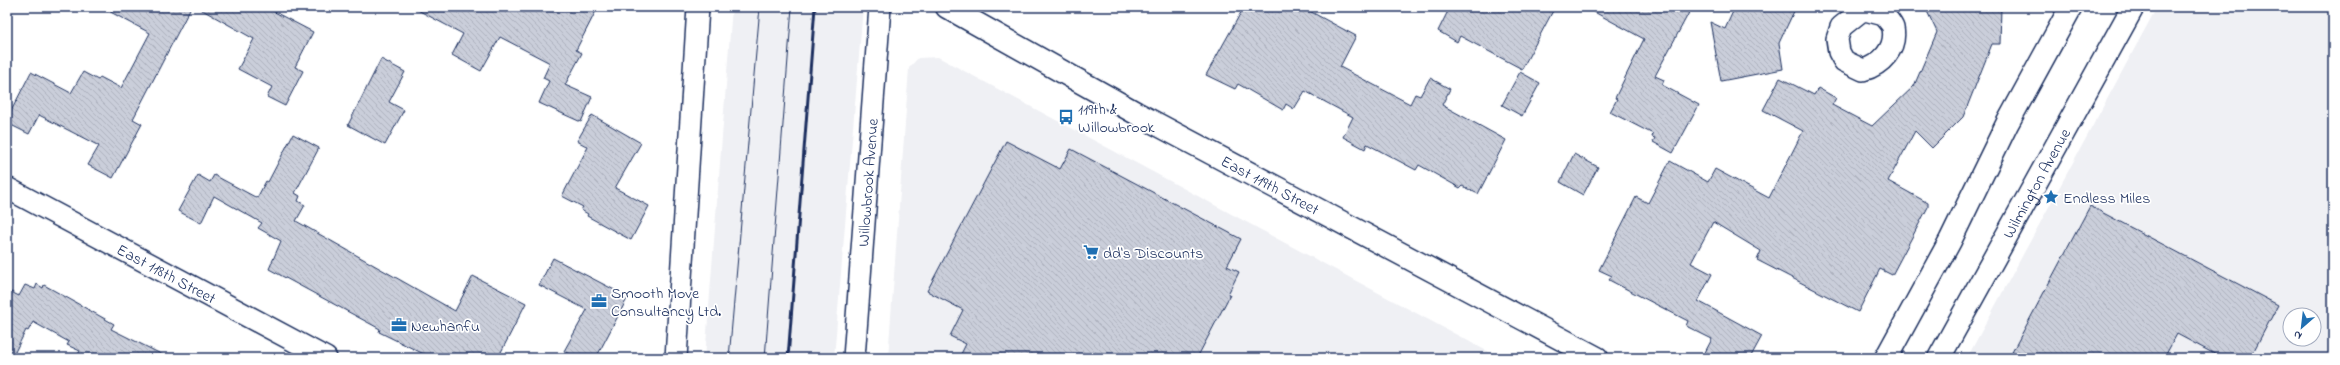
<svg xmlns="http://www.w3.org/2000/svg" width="2340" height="365" font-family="'Indie Flower',sans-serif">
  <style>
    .built { fill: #eff0f4; fill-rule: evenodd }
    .building { fill: url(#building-back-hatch); stroke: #1b2f5e }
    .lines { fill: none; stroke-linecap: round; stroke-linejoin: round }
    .minor-casing { stroke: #1b2f5e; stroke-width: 24 }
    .tertiary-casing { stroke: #1b2f5e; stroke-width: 25 }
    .secondary-casing { stroke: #1b2f5e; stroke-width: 25 }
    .minor { stroke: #fff; stroke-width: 21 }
    .tertiary { stroke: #fff; stroke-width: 22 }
    .secondary { stroke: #fff; stroke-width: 22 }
    .tram { stroke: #1b2f5e; stroke-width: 1 }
    .rail { stroke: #1b2f5e; stroke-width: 3 }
    .labels { text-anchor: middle; stroke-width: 3.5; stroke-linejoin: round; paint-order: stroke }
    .poi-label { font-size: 16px; fill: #1b2f5e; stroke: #fff; text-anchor: start }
    .street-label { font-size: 16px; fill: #1b2f5e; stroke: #fff }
  </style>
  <defs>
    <pattern id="building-back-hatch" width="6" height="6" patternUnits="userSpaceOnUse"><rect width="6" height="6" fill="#caceda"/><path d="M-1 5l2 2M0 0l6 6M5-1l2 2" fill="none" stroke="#adb1be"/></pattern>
  </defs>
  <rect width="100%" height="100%" fill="#fff"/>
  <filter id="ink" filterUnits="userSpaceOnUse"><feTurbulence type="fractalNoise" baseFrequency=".025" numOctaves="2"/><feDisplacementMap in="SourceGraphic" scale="8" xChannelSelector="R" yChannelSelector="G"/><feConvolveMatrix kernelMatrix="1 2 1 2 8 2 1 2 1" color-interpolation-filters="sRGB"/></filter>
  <g filter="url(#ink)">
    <g class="built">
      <path d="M732 7H863L834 358H705Z"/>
      <path d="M2157 7H2333V358H1967ZM2290 315H2314V339H2290Z"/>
      <path d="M938 57 1500 358H888L909 68 918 58Z"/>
    </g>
    <g class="building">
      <path d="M101 7H191L133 119 142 124 113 178 88 165 99 146 39 115 29 134 7 123V119L31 72 71 93 83 72 98 80 100 77 121 88 150 33Z"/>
      <path d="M197 7H265L313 32 295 67 303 71 285 106 267 97 272 87 238 69 254 39Z"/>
      <path d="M412 7H598L576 50 582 53 565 85 592 97 581 122 539 103 549 81 543 78 550 63 500 37 481 71 452 55 463 34Z"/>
      <path d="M1244 7H1302L1356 36 1340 67 1410 104 1415 94 1420 96 1430 78 1450 89 1442 105 1506 140 1478 194 1462 186 1460 188 1419 165 1416 170 1367 144 1365 149 1343 137 1353 117 1305 91 1294 109 1286 104 1283 110 1238 84 1235 89 1206 75Z"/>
      <path d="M1450 7H1555L1522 69 1460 36 1457 42 1438 31Z"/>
      <path d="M1585 7H1692L1655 76 1664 80 1662 85 1699 105 1673 153 1653 142 1655 138 1652 137 1653 134 1610 112 1617 99 1615 98 1644 39Z"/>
      <path d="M1735 7H1796L1779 43 1783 69 1721 81 1710 22 1725 29Z"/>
      <path d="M1925 7H2001L2000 44H1992L1963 117 1932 148 1915 131 1888 181 1928 203V207L1892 275 1880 269 1858 312 1757 260 1761 251 1713 222 1691 263 1712 274 1698 301 1762 336 1750 358H1702L1712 339 1686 326 1688 321 1609 280 1612 276 1599 270 1636 197 1648 203 1670 161 1708 182 1715 169 1769 198 1803 131 1763 110 1780 78 1814 95 1818 88 1836 98 1832 105 1872 126 1914 86 1937 32Z"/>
      <path d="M381 59 405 72 389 102 404 110 385 145 348 125Z"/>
      <path d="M1520 72 1540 83 1522 116 1502 105Z"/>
      <path d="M592 115 641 143 615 188 649 206 631 240 587 216 588 214 581 210 583 207 562 196 588 147 577 141Z"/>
      <path d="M293 134 319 148 295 193 300 196 298 201 305 205 296 221 455 311 473 276 526 303 498 358H432L379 332 380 329 269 269 281 241 258 228 262 223 214 196 201 223 178 211 198 175 210 182 214 175 257 198 266 181 268 182Z"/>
      <path d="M1006 141 1060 169 1071 149 1241 239 1227 266 1239 272 1228 294 1230 295 1197 358H959L966 344 950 336 963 310 927 291Z"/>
      <path d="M1574 154 1598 167 1583 195 1560 182Z"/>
      <path d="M2090 206 2278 305 2250 358H2222L2177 334 2164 358H2009Z"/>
      <path d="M553 258 628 297 596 358H577L564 351 587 310 539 285Z"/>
      <path d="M37 284 43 288 44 285 64 296 114 324 111 329 169 358H76L80 351 67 345 69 342 33 322 28 331 26 330 12 358H7V290L19 296 25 285 35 289Z"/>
    </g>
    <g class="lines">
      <defs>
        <g id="minor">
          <path d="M1865 10 1884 15C1887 19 1892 24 1893 28 1897 49 1881 65 1863 70L1844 61 1839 52 1837 39 1841 27 1866 7"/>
          <path id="s1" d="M7 188 326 358"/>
          <path d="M676 358 698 7"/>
          <path id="s2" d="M854 358 880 7"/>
        </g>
        <g id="tertiary">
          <path id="s3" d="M947 7 1136 113 1597 358"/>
        </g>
        <g id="secondary">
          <path d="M1886 358 1950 241 2007 124 2071 7"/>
          <path id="s4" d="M1939 358 2133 7"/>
        </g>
      </defs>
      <use href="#minor" class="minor-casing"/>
      <use href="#tertiary" class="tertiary-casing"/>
      <use href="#secondary" class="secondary-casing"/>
      <use href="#minor" class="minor"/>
      <use href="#tertiary" class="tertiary"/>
      <use href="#secondary" class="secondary"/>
      <g class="tram">
        <path d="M729 358 760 7"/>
        <path d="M765 358 792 7"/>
      </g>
      <path class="rail" d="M788 358 815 7"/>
    </g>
  </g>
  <defs>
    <symbol id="bus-bare" viewBox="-9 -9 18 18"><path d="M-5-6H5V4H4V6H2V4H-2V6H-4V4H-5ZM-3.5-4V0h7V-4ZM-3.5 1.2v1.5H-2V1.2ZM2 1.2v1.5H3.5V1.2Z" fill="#1f6fb2" stroke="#fff" stroke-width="2.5" paint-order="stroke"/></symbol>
    <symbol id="sight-bare" viewBox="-9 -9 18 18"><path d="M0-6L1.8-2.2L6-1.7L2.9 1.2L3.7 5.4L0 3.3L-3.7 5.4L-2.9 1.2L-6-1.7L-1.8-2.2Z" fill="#1f6fb2" stroke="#fff" stroke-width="2.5" paint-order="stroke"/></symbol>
    <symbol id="supermarket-bare" viewBox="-9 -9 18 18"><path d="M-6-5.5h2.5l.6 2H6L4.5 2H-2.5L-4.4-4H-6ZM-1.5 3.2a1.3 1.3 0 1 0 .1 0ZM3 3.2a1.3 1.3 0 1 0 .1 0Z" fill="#1f6fb2" stroke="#fff" stroke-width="2.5" paint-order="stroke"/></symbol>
    <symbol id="office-bare" viewBox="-9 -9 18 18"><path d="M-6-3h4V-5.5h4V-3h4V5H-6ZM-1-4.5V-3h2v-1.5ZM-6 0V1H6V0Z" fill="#1f6fb2" stroke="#fff" stroke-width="2.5" paint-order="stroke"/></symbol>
  </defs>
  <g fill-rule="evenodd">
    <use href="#bus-bare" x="1055" y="106" width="22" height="22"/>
    <use href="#sight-bare" x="2040" y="186" width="22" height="22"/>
    <use href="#supermarket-bare" x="1080" y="241" width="22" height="22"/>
    <use href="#office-bare" x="588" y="290" width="22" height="22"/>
    <use href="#office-bare" x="388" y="314" width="22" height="22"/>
  </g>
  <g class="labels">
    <g class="poi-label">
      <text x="1078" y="114">119th &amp;<tspan x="1078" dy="18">Willowbrook</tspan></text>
      <text x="2063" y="203">Endless Miles</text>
      <text x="1103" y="258">dd's Discounts</text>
      <text x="611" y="298">Smooth Move<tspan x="611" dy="18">Consultancy Ltd.</tspan></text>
      <text x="411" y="331">Newhanfu</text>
    </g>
    <g class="street-label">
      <text dy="6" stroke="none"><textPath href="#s2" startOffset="176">Willowbrook Avenue</textPath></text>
      <text dy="6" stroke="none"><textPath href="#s4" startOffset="200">Wilmington Avenue</textPath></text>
      <text dy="6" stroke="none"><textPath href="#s3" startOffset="369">East 119th Street</textPath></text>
      <text dy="6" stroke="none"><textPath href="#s1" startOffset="181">East 118th Street</textPath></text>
    </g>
  </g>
  <rect width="2340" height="365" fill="none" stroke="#fff" stroke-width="24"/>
  <rect x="12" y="12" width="2316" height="341" fill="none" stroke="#1b2f5e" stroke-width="1.5" filter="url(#ink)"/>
  <g transform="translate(2302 327) rotate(208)"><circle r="19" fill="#ffffff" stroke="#a4acbf"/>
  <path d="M0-3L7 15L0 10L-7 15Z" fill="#1f6fb2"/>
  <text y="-6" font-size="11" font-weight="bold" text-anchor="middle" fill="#1b2f5e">N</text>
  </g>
</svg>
